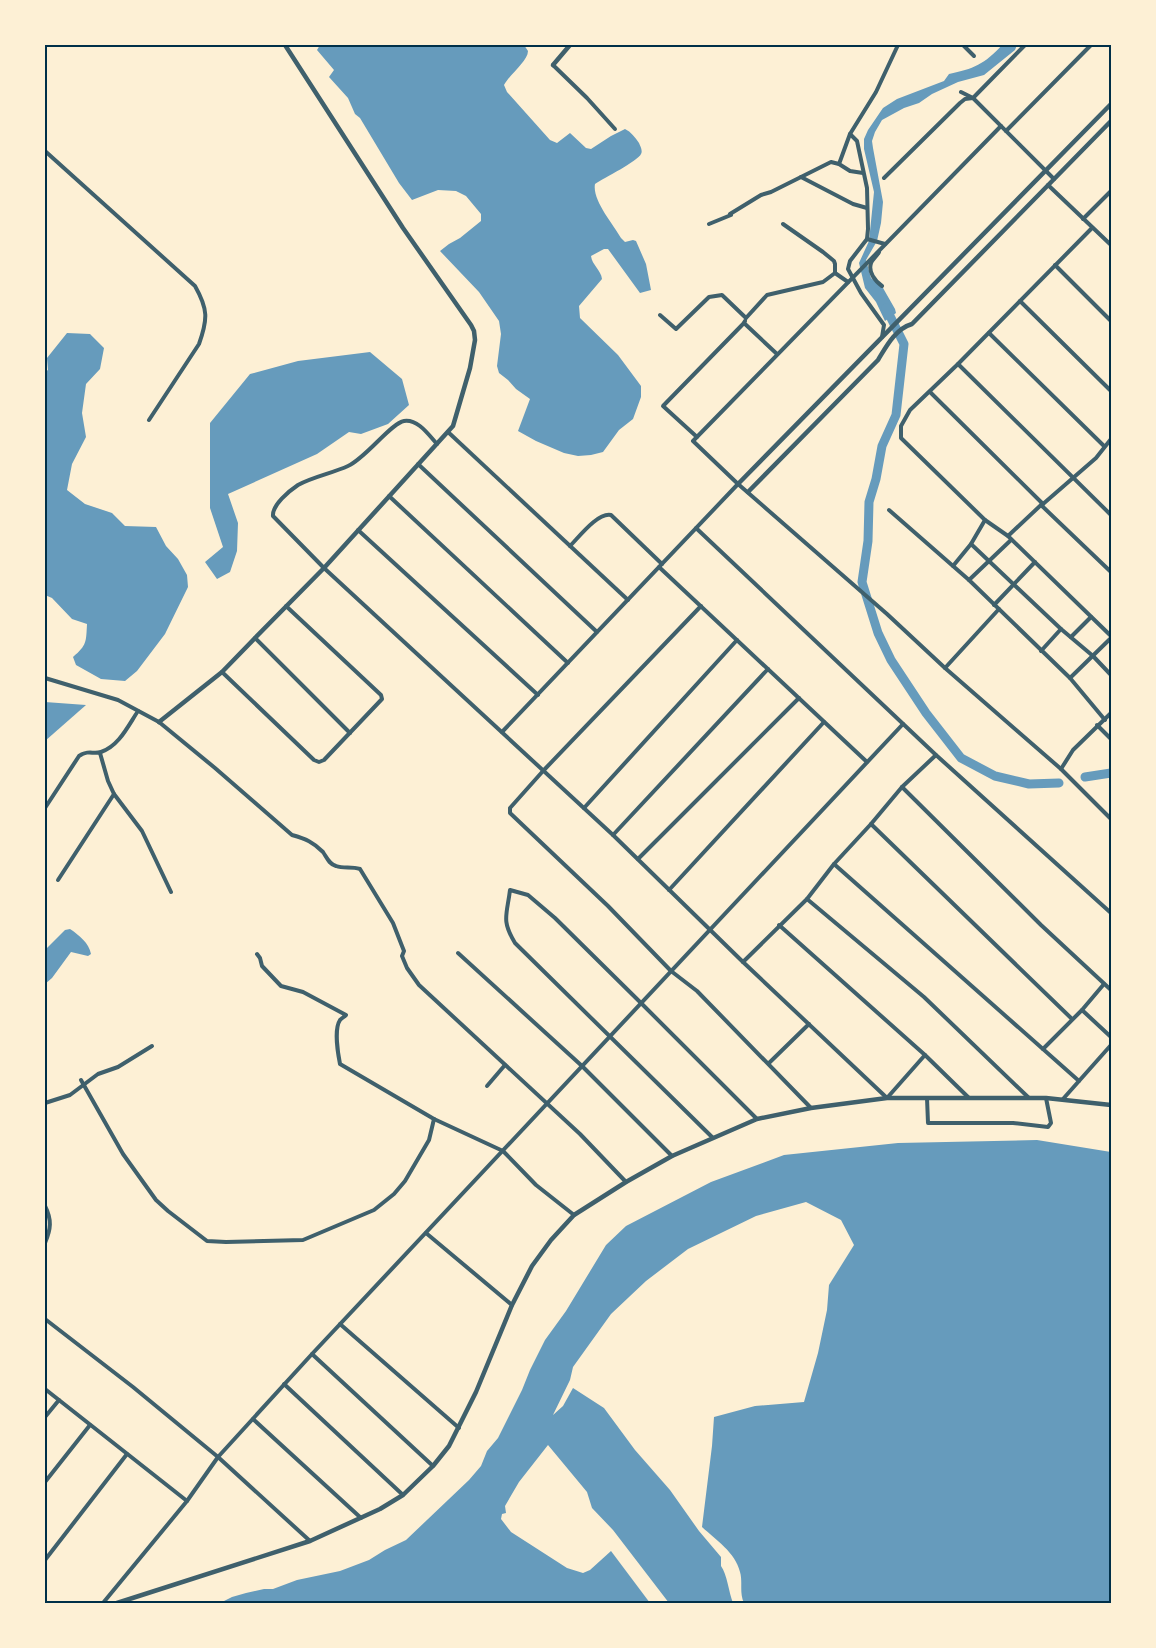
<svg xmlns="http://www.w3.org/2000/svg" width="1156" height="1648" font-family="'Nunito Sans',sans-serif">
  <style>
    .water { fill: #669bbc }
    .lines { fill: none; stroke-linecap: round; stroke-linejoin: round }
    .canal { stroke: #669bbc; stroke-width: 9 }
    .minor { stroke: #3f606c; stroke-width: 4 }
    .tertiary { stroke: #3f606c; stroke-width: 4.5 }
    .neatline { fill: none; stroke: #003049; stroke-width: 2 }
  </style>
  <rect width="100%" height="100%" fill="#fdf0d5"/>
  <g class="water">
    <path d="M320 45H524L528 51C528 61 510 74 504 85L507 92 550 140 557 143 570 133 586 148 591 149 611 136 625 129C631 132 635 137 639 143 640 146 643 150 641 154 638 161 604 178 595 184 592 200 613 224 621 238L625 242 633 240 636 241 646 264 651 290 640 293 608 249H604L591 256C592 265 601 270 602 279L579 306 580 318 618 355 641 386V397L633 419 619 430 603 452 591 455 578 456 564 453 536 441 518 431 530 399 516 389 508 380 499 373 497 366 501 334 499 321 479 292 440 251 449 244 460 238 481 221V214L466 196 456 191 438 190 412 200 399 183 360 118 355 114 348 98 329 77 334 70 317 50Z"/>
    <path d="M1002 45H1017L1015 50 984 75 958 82 932 94 919 103 904 108 882 120 875 132 872 141 873 148 883 202 881 223 877 241 866 260 871 278 883 288 895 309 896 313 885 321 876 302 865 288 859 263 869 241 874 192 864 149V139L868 130 883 108 897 99 944 81 949 74C973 69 985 64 1002 45Z"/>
    <path d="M67 333 90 334 104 348 100 369 86 384 82 413 86 437 72 464 67 490 85 504 112 513 125 526 156 527 166 546 178 559 187 575 188 587 165 634 137 671 125 681 101 679 76 665 73 657C87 645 86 642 87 624L72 619 52 598 45 595V372L48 370 47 358Z"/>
    <path d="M370 352 402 379 409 405 388 424 361 434 349 432 317 454 228 494 238 523 237 551 230 572 217 579 205 562 223 547 210 508V423L250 374 298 361Z"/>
    <path d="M45 702 86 705 45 741Z"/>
    <path d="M70 929C79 935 89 943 91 954L88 956 71 952 52 978 45 984V950L65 930Z"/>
    <path d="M1037 1140 1111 1152V1603H744C739 1593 743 1582 740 1572 735 1552 716 1540 702 1527L712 1446 714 1417 755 1406 804 1402 818 1353 827 1310 829 1285 854 1245 841 1220 806 1202 756 1216 688 1249 646 1281 611 1314 573 1367 570 1380 553 1415 563 1406 573 1388 604 1408 635 1450 670 1490 699 1531 721 1557V1566C727 1574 729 1593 733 1603H669L613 1530 592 1508 587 1492 548 1445 519 1482 505 1506 506 1513 502 1514 501 1519 511 1532 567 1568 583 1573 590 1570 611 1551 650 1603H220L232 1597 246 1593 264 1589H273L297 1580 340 1571 369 1560 385 1550 406 1540 469 1480 481 1466 487 1451 498 1438 522 1390 530 1370 545 1340 566 1311 606 1245 626 1226 711 1182 784 1155 898 1143Z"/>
  </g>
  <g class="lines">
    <g class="canal">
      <path d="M886 308 904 344 896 415 882 446 876 479 869 502 868 541 862 582 878 633 891 660 926 713 961 758 995 776 1029 784 1059 783"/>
      <path d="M1085 777 1111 773"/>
    </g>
    <g class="minor">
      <path d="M963 45 974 56"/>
      <path d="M553 65 587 98 615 129"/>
      <path d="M961 92 973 98 1054 179"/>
      <path d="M1001 126 693 441 738 484 887 614 945 668 1061 769 1111 819"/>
      <path d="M1006 131 1091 45"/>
      <path d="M850 134 857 141 867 188 868 229 867 239 850 261 848 269 861 293 884 325 882 337"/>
      <path d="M45 151 195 286C208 309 208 319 199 344L149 420"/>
      <path d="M863 173 850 171 839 164 850 134 876 92 898 45"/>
      <path d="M801 177 853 204 867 208"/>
      <path d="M884 178 960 103 965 99 973 98 1025 45"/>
      <path d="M1048 185 1111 245"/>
      <path d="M1083 219 1111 191"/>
      <path d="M709 224 731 215 730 214 761 195 771 192 831 162 839 164"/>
      <path d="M783 224 823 252 834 261 835 264V273"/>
      <path d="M1092 228 958 364 910 410 901 426V438L985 520 1008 536 1111 636"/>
      <path d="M867 239 885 244"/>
      <path d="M879 252C877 256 872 260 871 263 868 272 875 281 882 286"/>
      <path d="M1055 265 1111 321"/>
      <path d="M1020 301 1111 391"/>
      <path d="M660 315 676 329 709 297 722 295 746 318 767 295 823 282 835 273 848 282"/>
      <path d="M745 321 744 323 777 354"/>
      <path d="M989 333 1104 446"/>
      <path d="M958 364 1111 515"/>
      <path d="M930 392 1043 504 1041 505 1111 572"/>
      <path d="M448 432 628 600"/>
      <path d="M697 437 663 406 744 323"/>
      <path d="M437 444C428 434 418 419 404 421 391 423 366 458 348 466 333 473 312 477 298 485 289 491 272 505 273 516L324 568 613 835 743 962 887 1098 925 1055"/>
      <path d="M418 464 597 632"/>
      <path d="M389 496 568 663"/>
      <path d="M1043 504 1096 458 1111 439"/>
      <path d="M889 510 969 580"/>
      <path d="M696 528 936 755 1111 913"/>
      <path d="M358 530 538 695"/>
      <path d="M1008 536 1041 505"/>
      <path d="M1011 540 969 580 1070 678 1105 720"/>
      <path d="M971 544 1061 629"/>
      <path d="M570 546C579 537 598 512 611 515L662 564"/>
      <path d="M953 566 971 544 985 520"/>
      <path d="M659 567 867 762"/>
      <path d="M994 605 1035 562"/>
      <path d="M701 606 543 771 510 808V813L608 906 671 971 697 991 811 1108"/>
      <path d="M1071 637 1091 617"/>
      <path d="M255 638 350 733"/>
      <path d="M1041 651 1061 629 1093 656 1111 675"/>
      <path d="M945 668 999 609"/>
      <path d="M222 672 314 760 319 762 324 760 382 699 381 695 286 606"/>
      <path d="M45 678 118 700 159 722 215 768 292 835C306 839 313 842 323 852 327 858 329 864 336 866 344 869 351 866 360 869L393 923 402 946 404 951 402 956 407 968 419 985 580 1134 626 1182"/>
      <path d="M1070 678 1111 638"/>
      <path d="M1097 725 1111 739"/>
      <path d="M502 732 738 484"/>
      <path d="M100 753 108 781 114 794 142 831 171 892"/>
      <path d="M1061 769 1073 750 1111 713"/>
      <path d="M902 787 1041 925 1111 990"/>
      <path d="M45 808 79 756C90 749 92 755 101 752 119 746 128 726 138 711"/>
      <path d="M584 808 737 640"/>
      <path d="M871 824 1072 1019"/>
      <path d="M613 835 768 669"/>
      <path d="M638 859 799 698"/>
      <path d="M834 864 1079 1081"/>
      <path d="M58 880 114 794"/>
      <path d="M669 890 824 722"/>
      <path d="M807 899 924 997 1029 1098"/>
      <path d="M779 925 925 1055 969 1098"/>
      <path d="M458 953 582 1066 672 1156"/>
      <path d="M257 954 260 958 262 966 281 986 303 992 346 1015C344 1017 342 1018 340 1020 334 1029 338 1054 340 1064L434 1119 503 1151 536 1185 574 1215"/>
      <path d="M743 962 807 899 834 864 871 824 902 787 936 755"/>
      <path d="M1082 1010 1111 1037"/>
      <path d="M1043 1049 1082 1010 1104 984"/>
      <path d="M769 1063 809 1024"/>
      <path d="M81 1080 123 1154 156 1200 168 1211 207 1241 226 1242 303 1240 374 1210 394 1194 405 1181 429 1140 434 1119"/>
      <path d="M487 1086 505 1065"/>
      <path d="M927 1098 928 1123H1013L1048 1127 1051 1123 1046 1098"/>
      <path d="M1063 1099 1111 1045"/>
      <path d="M45 1103 70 1095 98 1074 118 1067 152 1046"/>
      <path d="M712 1137 515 943C501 920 507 915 510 890L528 895 555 918 641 1003 757 1119"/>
      <path d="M45 1206C52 1220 51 1229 45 1243"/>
      <path d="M426 1233 512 1305"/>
      <path d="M45 1319 133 1387 218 1457 310 1541"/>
      <path d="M340 1324 459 1428"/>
      <path d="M312 1354 433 1466"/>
      <path d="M284 1384 403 1495"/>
      <path d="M45 1389 187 1501"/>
      <path d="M45 1417 59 1400"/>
      <path d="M253 1419 361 1518"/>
      <path d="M45 1482 90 1425"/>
      <path d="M45 1560 127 1454"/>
      <path d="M103 1603 187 1501 218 1457 312 1354 903 724"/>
    </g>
    <g class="tertiary">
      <path d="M553 65 570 45"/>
      <path d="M738 484 1111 104"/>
      <path d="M748 492 878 360C886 347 895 329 912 324L1111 121"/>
      <path d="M159 722 222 672 255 638 324 568 453 426 470 368 475 340 474 331 471 325 403 228 285 45"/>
      <path d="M117 1603 310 1541 380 1509 403 1495 433 1466 449 1446 476 1392 512 1305 532 1266 551 1240 574 1215 626 1182 672 1156 757 1119 811 1108 887 1098H1046L1111 1105"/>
    </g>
  </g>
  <rect width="1156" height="1648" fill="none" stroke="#fdf0d5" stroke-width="92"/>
  <rect x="46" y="46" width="1064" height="1556" class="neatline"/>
</svg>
